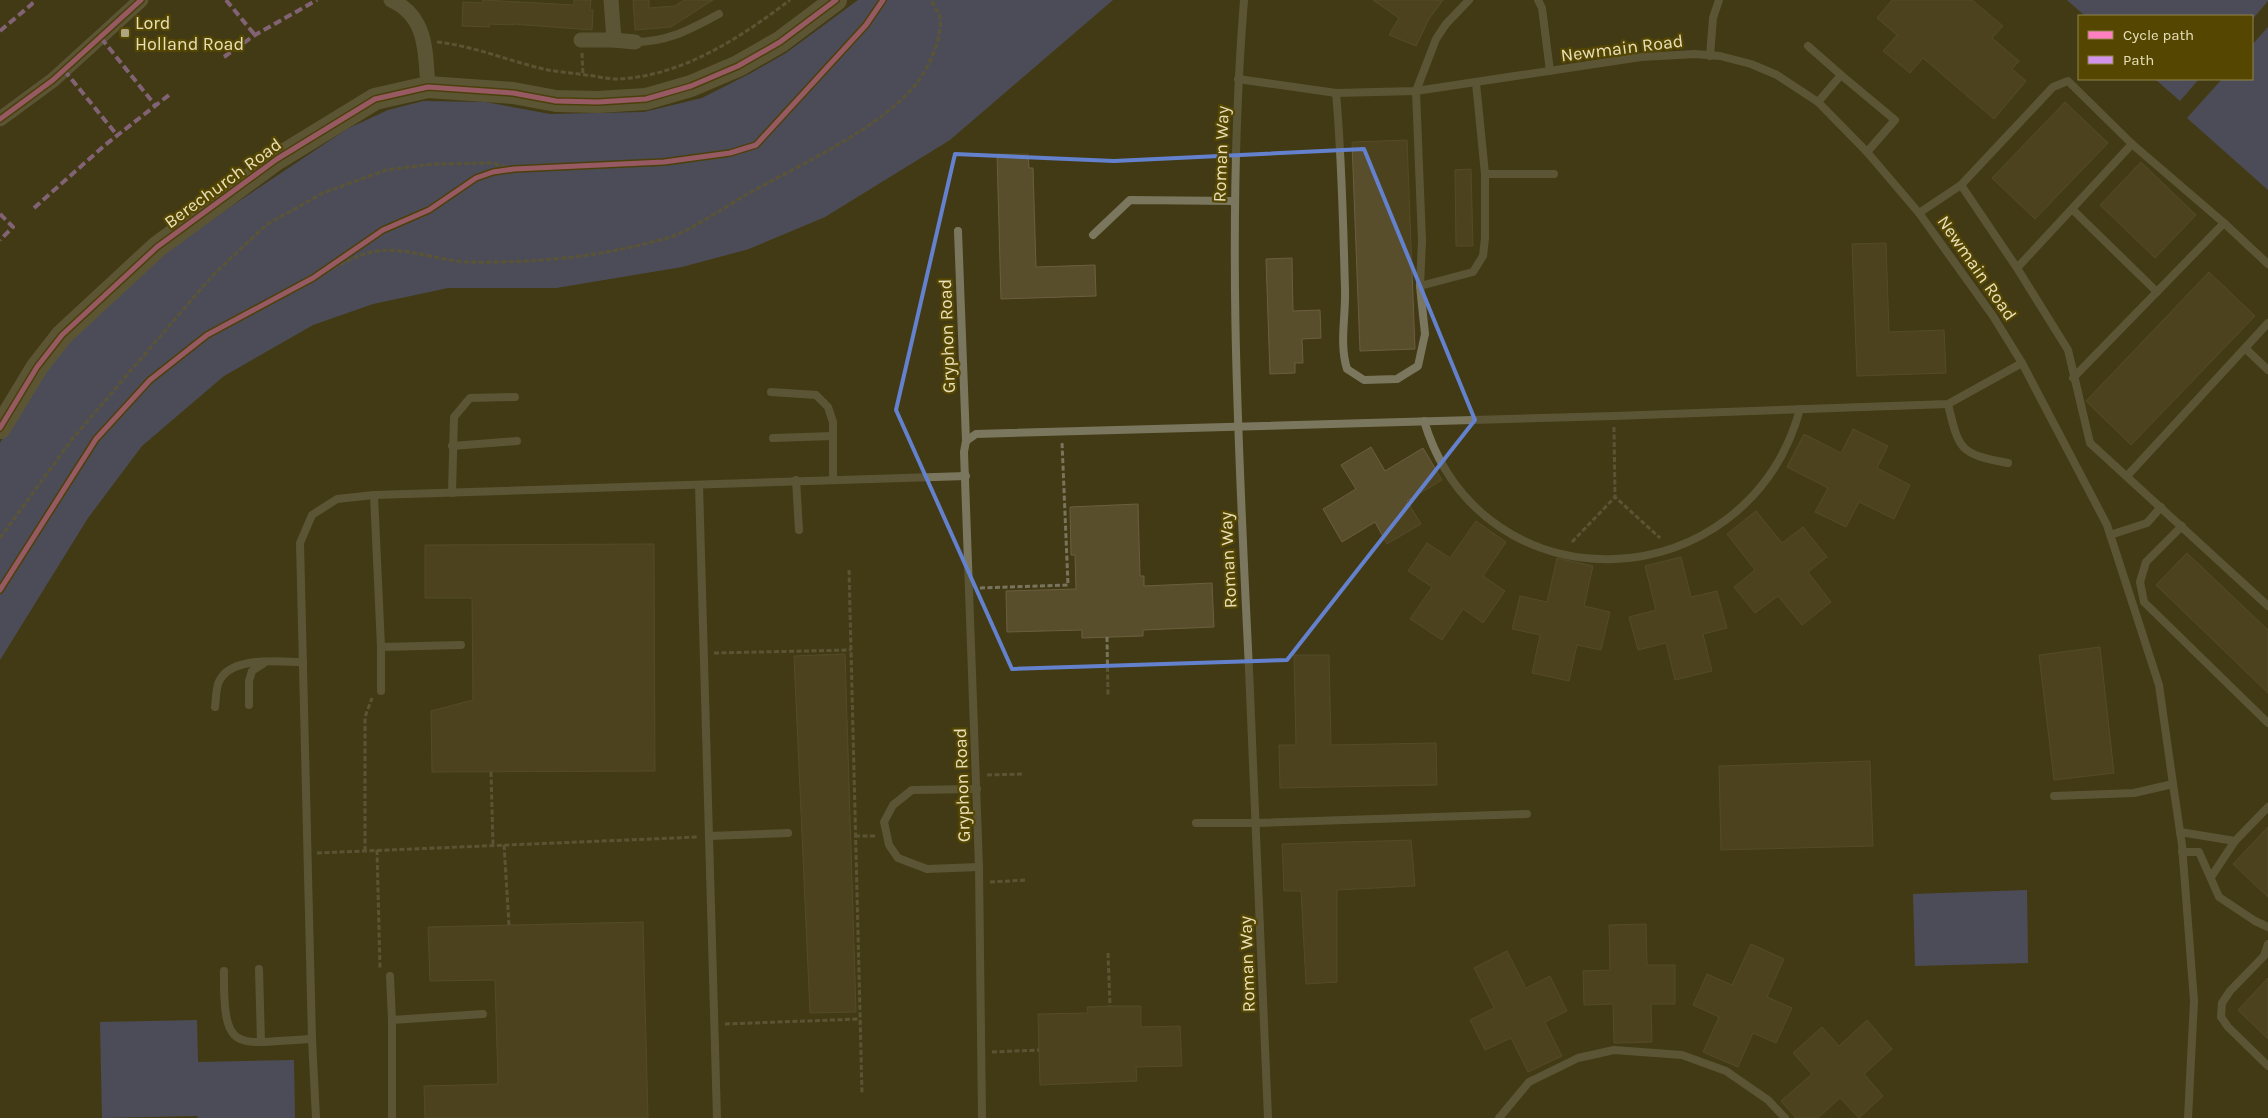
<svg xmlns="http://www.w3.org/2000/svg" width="2268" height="1118" font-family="Karla,sans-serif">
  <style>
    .green { fill: #5a62aa }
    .building { fill: #594e2c; stroke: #6b5e40 }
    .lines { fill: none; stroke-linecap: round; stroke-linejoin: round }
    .path { stroke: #79745e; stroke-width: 3; stroke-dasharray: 5 2.5; stroke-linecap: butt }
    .lane { stroke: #7b765e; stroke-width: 8 }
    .street { stroke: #7b765e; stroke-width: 15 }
    .secondary { stroke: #7d765a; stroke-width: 22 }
    .quiet { stroke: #d193ec; stroke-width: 4; stroke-dasharray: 8 4; stroke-linecap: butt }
    .cycleway-casing { stroke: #554701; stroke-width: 8 }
    .cycleway { stroke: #ff80c0; stroke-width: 5 }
    .marked { fill: none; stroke: #6481ce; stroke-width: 4; stroke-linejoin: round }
    .poi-dot { fill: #afa680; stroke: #554701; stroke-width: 2 }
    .labels { text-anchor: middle; stroke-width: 4.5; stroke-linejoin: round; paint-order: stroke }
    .poi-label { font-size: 18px; fill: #e9e0ba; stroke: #554701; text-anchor: start }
    .street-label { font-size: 18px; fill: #e9e0ba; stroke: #554701 }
  </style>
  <rect width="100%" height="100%" fill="#423a14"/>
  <g class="green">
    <path d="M858 0H1113L950 140 825 217 749 249 682 267 556 288H448L373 304 313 325 224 376 142 446 88 518 0 660V443L40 371 114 294 194 231 347 129 388 110 423 101 485 102 550 114 644 112 702 98 751 73 786 53Z"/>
    <path d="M2067 0H2268V1L2252 20V16H2085Z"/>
    <path d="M2268 27V190L2187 118 2222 79H2252V45Z"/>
    <path d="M2155 79H2199L2180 101Z"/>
    <path d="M2027 890 2028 963 1915 966 1913 894Z"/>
    <path d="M197 1020 198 1062 294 1060 295 1118H198L197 1116 102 1118 100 1022Z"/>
  </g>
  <g class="building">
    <path d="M483 0 574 5V0H591L590 10H593L592 30 513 24V25L490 24 489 27 462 26 463 2 482 3Z"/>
    <path d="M633 0H649V8L675 6 684 0H713L671 27 635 30Z"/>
    <path d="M1373 0H1443L1429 19 1416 46 1389 35 1399 18Z"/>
    <path d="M1892 0H1972L2003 26 1992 38 2019 61 2012 69 2026 81 1994 119 1923 58 1910 73 1883 51 1897 35 1877 18Z"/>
    <path d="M2065 102 2108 143 2035 219 1992 178Z"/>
    <path d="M1407 140 1415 349 1360 351 1352 142Z"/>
    <path d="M997 154H1028L1029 168H1033L1036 267 1095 265 1096 296 1001 299Z"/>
    <path d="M2141 162 2196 215 2155 258 2100 205Z"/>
    <path d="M1471 169 1473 246H1456L1455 170Z"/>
    <path d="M1886 243 1889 332 1944 330 1946 373 1857 376 1852 244Z"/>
    <path d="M1292 258 1293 311 1320 310 1321 338 1302 339 1303 363H1295V373L1270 374 1266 259Z"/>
    <path d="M2209 272 2255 316 2131 445 2086 401Z"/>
    <path d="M1853 429 1888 446 1877 468 1910 485 1894 519 1859 502 1846 527 1815 512 1828 488 1787 467 1804 434 1841 453Z"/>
    <path d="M1371 447 1385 471 1423 448 1442 480 1407 501 1421 524 1387 544 1375 522 1342 542 1323 509 1356 489 1341 465Z"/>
    <path d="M1138 504 1140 576H1144V586L1212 583 1214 627 1143 630V636L1082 638V630L1007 632 1006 591 1076 589 1075 555H1071L1070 507Z"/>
    <path d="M1756 511 1782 543 1803 527 1827 557 1808 572 1831 602 1802 625 1778 596 1755 613 1734 587 1755 570 1727 534Z"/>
    <path d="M1476 521 1506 542 1483 576 1505 591 1483 623 1463 609 1442 640 1410 619 1432 587 1408 571 1427 543 1450 558Z"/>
    <path d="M654 544 655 771 432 772 431 711 473 700 472 598H425V545Z"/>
    <path d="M2187 553 2268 630V693L2156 585Z"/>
    <path d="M1681 557 1691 597 1717 591 1727 628 1703 634 1712 671 1675 680 1666 643 1638 650 1629 617 1656 610 1645 566Z"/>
    <path d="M1557 558 1593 566 1584 606 1610 612 1601 650 1577 645 1569 681 1532 673 1540 635 1512 629 1520 596 1547 602Z"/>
    <path d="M2100 647 2114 773 2054 780 2039 655Z"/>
    <path d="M845 654 856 1012 810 1013 794 656Z"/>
    <path d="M1294 655H1329L1331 745 1436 743 1437 785 1280 788 1279 745H1296Z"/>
    <path d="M1870 761 1873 846 1721 850 1719 766Z"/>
    <path d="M2268 827V897L2233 864Z"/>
    <path d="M1411 840 1415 886 1337 890V982L1306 984 1301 891H1284L1282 844Z"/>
    <path d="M643 922 648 1118H425L424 1086 498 1084 495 980 430 981 428 927Z"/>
    <path d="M1646 924 1647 965H1675V1004H1651L1652 1042 1614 1043 1613 1004 1584 1005 1583 971 1610 970 1609 925Z"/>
    <path d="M1751 944 1784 959 1767 997 1792 1008 1776 1043 1753 1033 1738 1067 1703 1052 1719 1017 1693 1005 1707 974 1732 985Z"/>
    <path d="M1507 951 1526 988 1550 976 1567 1011 1545 1022 1562 1056 1528 1072 1511 1038 1485 1050 1470 1020 1494 1008 1474 968Z"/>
    <path d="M2268 978V1039L2238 1010Z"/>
    <path d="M1110 1006H1141V1027L1180 1026 1182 1066 1136 1067 1137 1081 1040 1085 1038 1014 1088 1013 1087 1007Z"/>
    <path d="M1867 1020 1892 1049 1864 1074 1883 1096 1859 1118 1840 1098 1818 1118H1796L1781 1101 1812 1074 1793 1053 1822 1027 1839 1046Z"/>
  </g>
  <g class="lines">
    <g class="path">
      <path d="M437 42C475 46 511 62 548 70 560 72 573 73 586 75 596 76 606 79 616 79 681 77 740 38 790 0"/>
      <path d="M582 53 583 74"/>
      <path d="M313 278C331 270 353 256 372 252 401 245 438 261 469 262 521 263 576 259 627 248 641 245 657 241 671 237 694 228 722 209 744 196 795 167 885 127 919 80 929 67 944 33 940 17 938 11 934 5 931 0"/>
      <path d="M1614 427 1615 497 1660 538"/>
      <path d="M0 538 73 438 212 276 266 225 323 193 386 170 433 164 491 163 514 169"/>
      <path d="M1572 542 1615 497"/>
      <path d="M849 570 862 1094"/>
      <path d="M980 588 1068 585 1062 442"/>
      <path d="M1107 637 1108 695"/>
      <path d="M714 653 851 650"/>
      <path d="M491 772 493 845"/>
      <path d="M987 775 1024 774"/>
      <path d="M855 836H875"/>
      <path d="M504 845 509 925"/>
      <path d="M377 850 380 969"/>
      <path d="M365 851V717L372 698"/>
      <path d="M317 853 698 837"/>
      <path d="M990 882 1027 880"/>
      <path d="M1108 953 1110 1006"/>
      <path d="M725 1024 860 1019"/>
      <path d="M992 1052 1039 1050"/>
    </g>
    <g class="lane">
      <path d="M1244 0C1226 223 1238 445 1249 669 1256 818 1262 968 1268 1118"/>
      <path d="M1538 0 1542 8 1550 71"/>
      <path d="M635 42C669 42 690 29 719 14"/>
      <path d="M1808 46 1841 75 1818 102"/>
      <path d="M1710 56 1713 18 1719 0"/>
      <path d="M1841 75 1895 120 1867 152"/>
      <path d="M1238 79 1336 93 1416 91 1641 57 1695 54 1720 56 1751 64 1777 75 1818 102 1867 152 1919 213 1993 316 2022 363 2107 525 2159 685 2173 784 2182 845 2194 1001 2188 1118"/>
      <path d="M1336 93C1342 158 1343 223 1345 289 1346 316 1339 343 1347 369L1364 380 1397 379 1418 366 1425 334 1420 286 1422 241 1416 91 1436 39 1446 24 1469 0"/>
      <path d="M1485 174H1554"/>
      <path d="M2072 209 2157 292"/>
      <path d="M1919 213 1961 185"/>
      <path d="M2224 223 2268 264"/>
      <path d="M958 231 966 441"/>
      <path d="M1093 235 1130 200 1234 201"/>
      <path d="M2017 268 2132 144 2068 81 2053 87 1961 185 2017 268 2068 350 2090 443 2268 606"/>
      <path d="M1420 286 1473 272 1483 256 1485 238V174L1476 83"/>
      <path d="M2245 348 2268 370"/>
      <path d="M2073 378 2224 223 2132 144"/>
      <path d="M771 392 816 395 828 407 833 422V479"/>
      <path d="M1948 404C1959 451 1960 454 2008 463"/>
      <path d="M1424 421C1483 614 1748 600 1800 409"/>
      <path d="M773 438 833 436"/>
      <path d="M452 446 517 441"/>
      <path d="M2127 476 2268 323"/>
      <path d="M796 480 799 530"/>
      <path d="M699 485 717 1118"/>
      <path d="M452 493 454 417 470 398 515 397"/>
      <path d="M374 495 381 647 461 645"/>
      <path d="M2182 526 2146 562 2140 582 2144 602 2268 723"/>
      <path d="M2110 535 2147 523 2161 507"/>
      <path d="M381 691V647"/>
      <path d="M249 705V681L252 671 263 664"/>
      <path d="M215 707C216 699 216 691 218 684 228 655 279 662 303 662"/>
      <path d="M977 789 912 790 893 805 884 822 889 845 898 858 927 869 979 867"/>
      <path d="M2054 796 2134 793 2173 784"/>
      <path d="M1196 823H1257L1527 814"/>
      <path d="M2180 832 2235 841 2268 807"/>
      <path d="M709 836 788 833"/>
      <path d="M2182 852H2199L2219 897 2255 921 2268 927"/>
      <path d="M2211 877 2235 841"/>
      <path d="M2268 944 2264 956 2230 991 2222 1003 2221 1017 2228 1027 2268 1066"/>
      <path d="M259 969 261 1042"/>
      <path d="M224 971C223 1058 237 1042 312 1039"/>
      <path d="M390 976 392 1020"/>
      <path d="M316 1118 312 1039 300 543 312 515 337 499 374 495C571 489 768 481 966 476"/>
      <path d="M392 1118V1020L483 1014"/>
      <path d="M982 1118 979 867 964 452 966 441 976 434 1614 416 1948 404 2022 363"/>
      <path d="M1499 1118 1529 1082 1578 1058 1614 1050 1682 1055 1726 1071 1768 1100 1785 1118"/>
    </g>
    <g class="street">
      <path d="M391 0C428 17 425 52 428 87"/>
      <path d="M611 0 614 40 635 42"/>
      <path d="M581 40H614"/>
      <path d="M0 119 53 80 141 0"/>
    </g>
    <path class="secondary" d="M0 428 37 367 62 335 157 247 277 159 375 99 428 87 513 93 556 101 598 102 646 99 691 86 738 66 780 42 836 0"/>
    <g class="quiet">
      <path d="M226 0 255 35"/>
      <path d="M0 31 32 4 28 0"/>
      <path d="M101 38 155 105"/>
      <path d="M224 57 255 35 317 0"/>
      <path d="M64 70 117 135"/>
      <path d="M34 208 105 145 169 95"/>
      <path d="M0 214 13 227 0 240"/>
    </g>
    <defs>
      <g id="cycleway">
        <path d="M0 119 53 80 141 0"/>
        <path d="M0 428 37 367 62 335 157 247 277 159 375 99 428 87 513 93 556 101 598 102 646 99 691 86 738 66 780 42 836 0"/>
        <path d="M0 590 96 439 150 380 207 335 313 278 383 230 429 210 476 178 493 172 514 169 664 162 730 153 756 145 866 25 883 0"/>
      </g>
    </defs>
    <use href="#cycleway" class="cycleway-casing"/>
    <use href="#cycleway" class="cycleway"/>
  </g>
  <path d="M0 0H2268V1118H0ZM1364 149 1475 420 1287 660 1012 669 896 410 955 154 1114 161Z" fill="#423a14" fill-opacity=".55" fill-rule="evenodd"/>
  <path class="marked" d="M1364 149 1475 420 1287 660 1012 669 896 410 955 154 1114 161Z"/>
  <rect class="poi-dot" x="120" y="28" width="10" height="10" rx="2.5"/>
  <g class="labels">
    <g class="poi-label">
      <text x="135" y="29">Lord<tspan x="135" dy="21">Holland Road</tspan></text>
    </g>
    <g class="street-label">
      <text transform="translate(1622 48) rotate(-7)" y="6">Newmain Road</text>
      <text transform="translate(1221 154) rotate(-88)" y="6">Roman Way</text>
      <text transform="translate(223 183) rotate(-36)" y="6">Berechurch Road</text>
      <text transform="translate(1977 268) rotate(55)" y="6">Newmain Road</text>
      <text transform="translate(947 336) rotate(-92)" y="6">Gryphon Road</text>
      <text transform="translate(1228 560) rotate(-93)" y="6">Roman Way</text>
      <text transform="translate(962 785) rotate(-92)" y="6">Gryphon Road</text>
      <text transform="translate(1247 964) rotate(-92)" y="6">Roman Way</text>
    </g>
  </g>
  <rect x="2078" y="15" width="175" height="65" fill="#554701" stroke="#90844b"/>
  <rect x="2088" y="31" width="25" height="8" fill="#ff80c0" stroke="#90844b"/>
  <text x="2123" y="40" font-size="15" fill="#e9e0ba">Cycle path</text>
  <rect x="2088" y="56" width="25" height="8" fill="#d193ec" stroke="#90844b"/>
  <text x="2123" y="65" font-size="15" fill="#e9e0ba">Path</text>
</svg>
